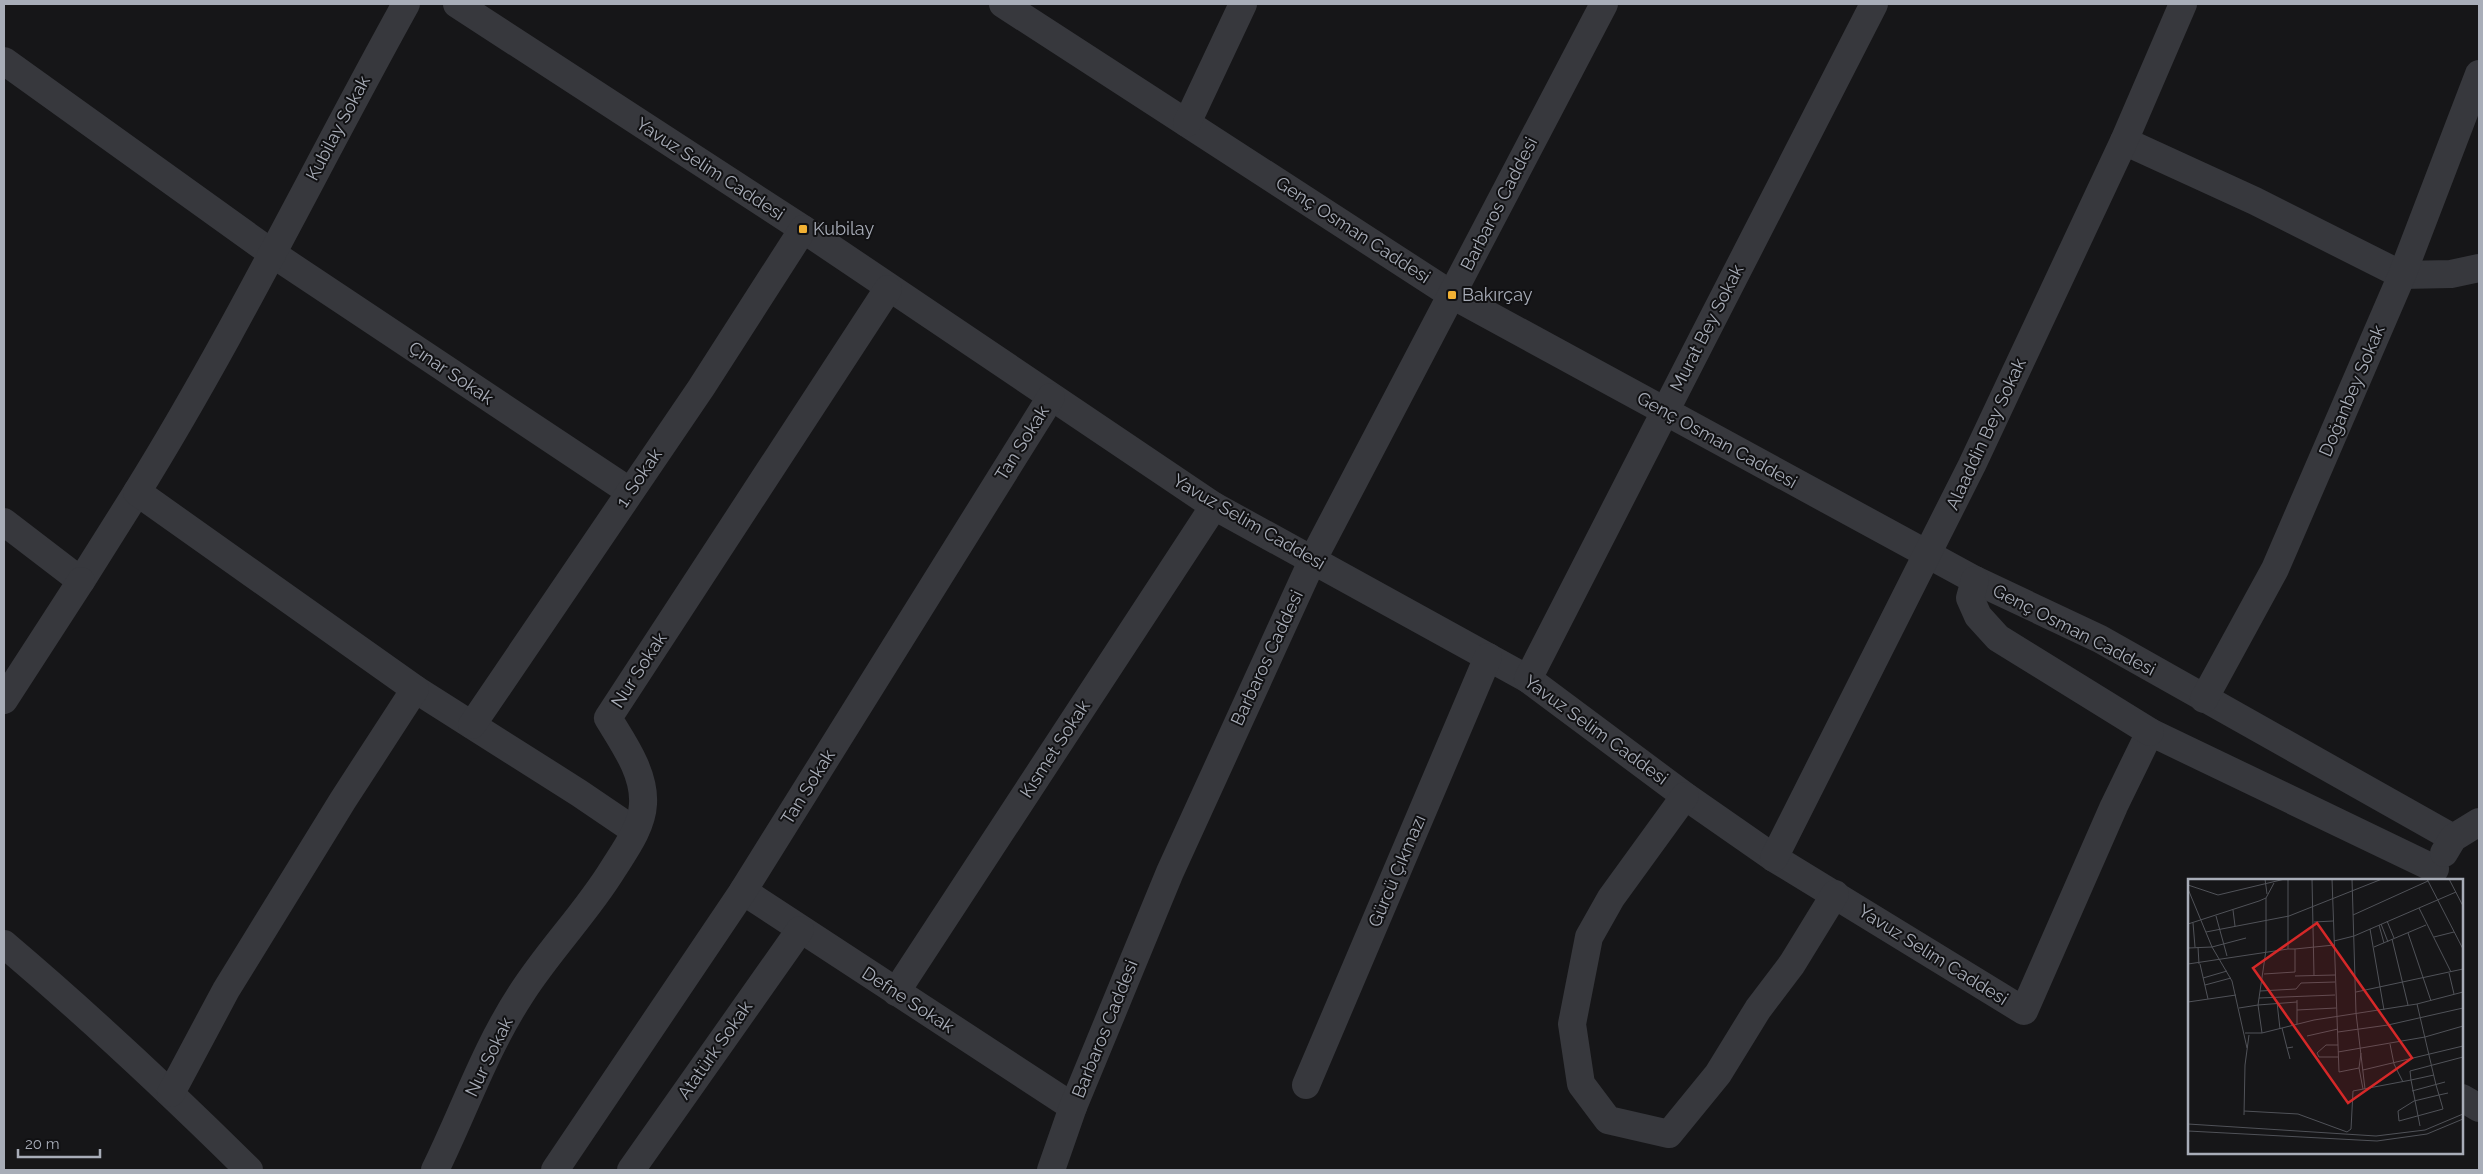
<svg xmlns="http://www.w3.org/2000/svg" width="2483" height="1174" font-family="Raleway,sans-serif">
  <style>
    .lines { fill: none; stroke-linecap: round; stroke-linejoin: round }
    .minor { stroke: #37383d; stroke-width: 28 }
    .poi-dot { fill: #f2b134; stroke: #111113; stroke-width: 2 }
    .labels { text-anchor: middle; stroke-width: 4; stroke-linejoin: round; paint-order: stroke }
    .street-label { font-size: 18px; fill: #a8adb8; stroke: #111113 }
    .poi-label { font-size: 18px; fill: #a8adb8; stroke: #111113; text-anchor: start }
    .inset-road { fill: none; stroke: #505258; stroke-width: 1 }
    .view { fill: #d62828; fill-opacity: 0.15; stroke: #d62828; stroke-width: 2.5 }
    .inset-edge { fill: none; stroke: #a8adb8; stroke-width: 2.5 }
  </style>
  <rect width="100%" height="100%" fill="#161618"/>
  <g class="lines">
    <g class="minor">
      <path d="M457 4 803 229 1214 506 1528 679 1685 796 1774 858 2024 1011 2114 806 2150 732 2435 869"/>
      <path d="M1003 4 1452 295 1975 580 2100 639 2453 838"/>
      <path d="M4 61 273 254 629 491"/>
      <path d="M1187 123 1243 4"/>
      <path d="M2124 141 2255 201 2402 275 2451 274 2479 268"/>
      <path d="M4 522 81 581 137 492"/>
      <path d="M1975 580 1970 598 1978 616 1998 638 2150 732"/>
      <path d="M1528 679 1874 4"/>
      <path d="M415 689 579 793 635 831"/>
      <path d="M2204 699 2275 569 2402 275 2479 74"/>
      <path d="M4 700 81 581"/>
      <path d="M472 725 701 388 803 229"/>
      <path d="M1685 796 1611 898 1589 937 1572 1024 1581 1084 1608 1120 1669 1134 1718 1074 1758 1009 1792 964 1835 894"/>
      <path d="M2444 853 2453 838 2479 822"/>
      <path d="M1774 858 1972 465 2124 141 2183 4"/>
      <path d="M743 891 1073 1107"/>
      <path d="M4 944C89 1016 170 1092 249 1170"/>
      <path d="M896 992 1214 506"/>
      <path d="M1306 1085 1488 657"/>
      <path d="M171 1093 226 990 343 800 415 689 137 492C235 334 316 166 406 4"/>
      <path d="M2462 1098 2479 1108"/>
      <path d="M435 1170C464 1111 485 1049 521 994 549 950 586 913 613 869 625 850 642 827 643 804 645 773 623 743 608 718L888 289"/>
      <path d="M555 1170 743 891 1051 397"/>
      <path d="M631 1170 800 930"/>
      <path d="M1051 1170 1073 1107 1170 872 1313 559 1604 4"/>
    </g>
  </g>
  <g class="poi-dot">
    <rect x="798" y="224" width="10" height="10" rx="2.5"/>
    <rect x="1447" y="290" width="10" height="10" rx="2.5"/>
  </g>
  <g class="labels">
    <g class="street-label">
      <text transform="translate(338 128) rotate(-62)" y="6">Kubilay Sokak</text>
      <text transform="translate(710 169) rotate(33)" y="6">Yavuz Selim Caddesi</text>
      <text transform="translate(1499 204) rotate(-63)" y="6">Barbaros Caddesi</text>
      <text transform="translate(1353 230) rotate(33)" y="6">Genç Osman Caddesi</text>
      <text transform="translate(1707 328) rotate(-63)" y="6">Murat Bey Sokak</text>
      <text transform="translate(451 373) rotate(34)" y="6">Çınar Sokak</text>
      <text transform="translate(2352 391) rotate(-67)" y="6">Doğanbey Sokak</text>
      <text transform="translate(1986 434) rotate(-65)" y="6">Alaaddin Bey Sokak</text>
      <text transform="translate(1717 440) rotate(29)" y="6">Genç Osman Caddesi</text>
      <text transform="translate(1022 443) rotate(-58)" y="6">Tan Sokak</text>
      <text transform="translate(639 478) rotate(-56)" y="6">1. Sokak</text>
      <text transform="translate(1249 522) rotate(30)" y="6">Yavuz Selim Caddesi</text>
      <text transform="translate(2074 630) rotate(27)" y="6">Genç Osman Caddesi</text>
      <text transform="translate(1267 658) rotate(-65)" y="6">Barbaros Caddesi</text>
      <text transform="translate(639 670) rotate(-57)" y="6">Nur Sokak</text>
      <text transform="translate(1596 730) rotate(36)" y="6">Yavuz Selim Caddesi</text>
      <text transform="translate(1055 749) rotate(-57)" y="6">Kısmet Sokak</text>
      <text transform="translate(808 787) rotate(-58)" y="6">Tan Sokak</text>
      <text transform="translate(1397 871) rotate(-67)" y="6">Gürcü Çıkmazı</text>
      <text transform="translate(1933 955) rotate(32)" y="6">Yavuz Selim Caddesi</text>
      <text transform="translate(908 1000) rotate(33)" y="6">Defne Sokak</text>
      <text transform="translate(1105 1029) rotate(-68)" y="6">Barbaros Caddesi</text>
      <text transform="translate(715 1050) rotate(-55)" y="6">Atatürk Sokak</text>
      <text transform="translate(489 1057) rotate(-64)" y="6">Nur Sokak</text>
    </g>
    <g class="poi-label">
      <text x="813" y="235">Kubilay</text>
      <text x="1462" y="301">Bakırçay</text>
    </g>
  </g>
  <g transform="translate(2188 879)">
    <rect width="275" height="275" fill="#161618"/>
    <path class="inset-road" d="M77 0 79 15M100 0V70H107M124 0 126 97M144 0 151 193 171 189 175 210M164 0 168 134 177 210M239 0 275 70M261 0 275 27M0 6 30 16 97 0M0 10 24 68 44 102 59 169M231 29 263 93M45 31 47 47M165 36 240 2M28 37 39 77M199 42 206 59M126 43 145 42M5 44 7 68M0 45 71 22 78 19 86 4M193 45 200 63M191 46 196 64M182 50 196 131M18 53 101 37 194 0M220 54 243 122M246 58 266 53M204 60 220 126M146 62 166 57 268 13M10 68 11 85M186 68 238 46M0 69 24 68 58 59M0 85 100 70M12 85 20 120M261 94 266 115M76 95 107 93V70L146 66M107 97 147 96M15 99 39 92M17 106 43 99M72 112 108 110 113 104 147 103M168 113 275 90M71 119 147 116M109 121V145M0 123 48 116M89 123 92 150M229 125 248 206 251 216 255 230 211 242 210 232 226 222 251 216 260 214M51 129 70 126 78 71V19M109 131 148 129M94 149 99 169M150 153 200 146 275 129M57 154H74L126 141 229 125 275 113M74 154 70 126 109 123M119 157 150 150M202 165 206 185 215 203M150 166H138L129 174 131 178H150M150 173 237 158 275 147M102 180 99 169 105 168M171 189 173 174M175 191 275 167M224 212 257 203M56 232 110 235 159 253 163 250 165 212 223 201 222 192 275 178M56 236 57 186 61 156M0 245 188 257 237 251 275 235M232 247 223 201 246 196M0 252 189 262 239 255 275 240"/>
    <path class="view" d="M129 44 224 179 160 224 65 89Z"/>
    <rect width="275" height="275" class="inset-edge"/>
  </g>
  <rect width="2483" height="1174" fill="none" stroke="#a8adb8" stroke-width="10"/>
  <path d="M18 1149v8h82v-8" fill="none" stroke="#a8adb8" stroke-width="2.5"/>
  <text x="25" y="1149" font-size="15" fill="#a8adb8" stroke="#111113" stroke-width="4" paint-order="stroke">20 m</text>
</svg>
